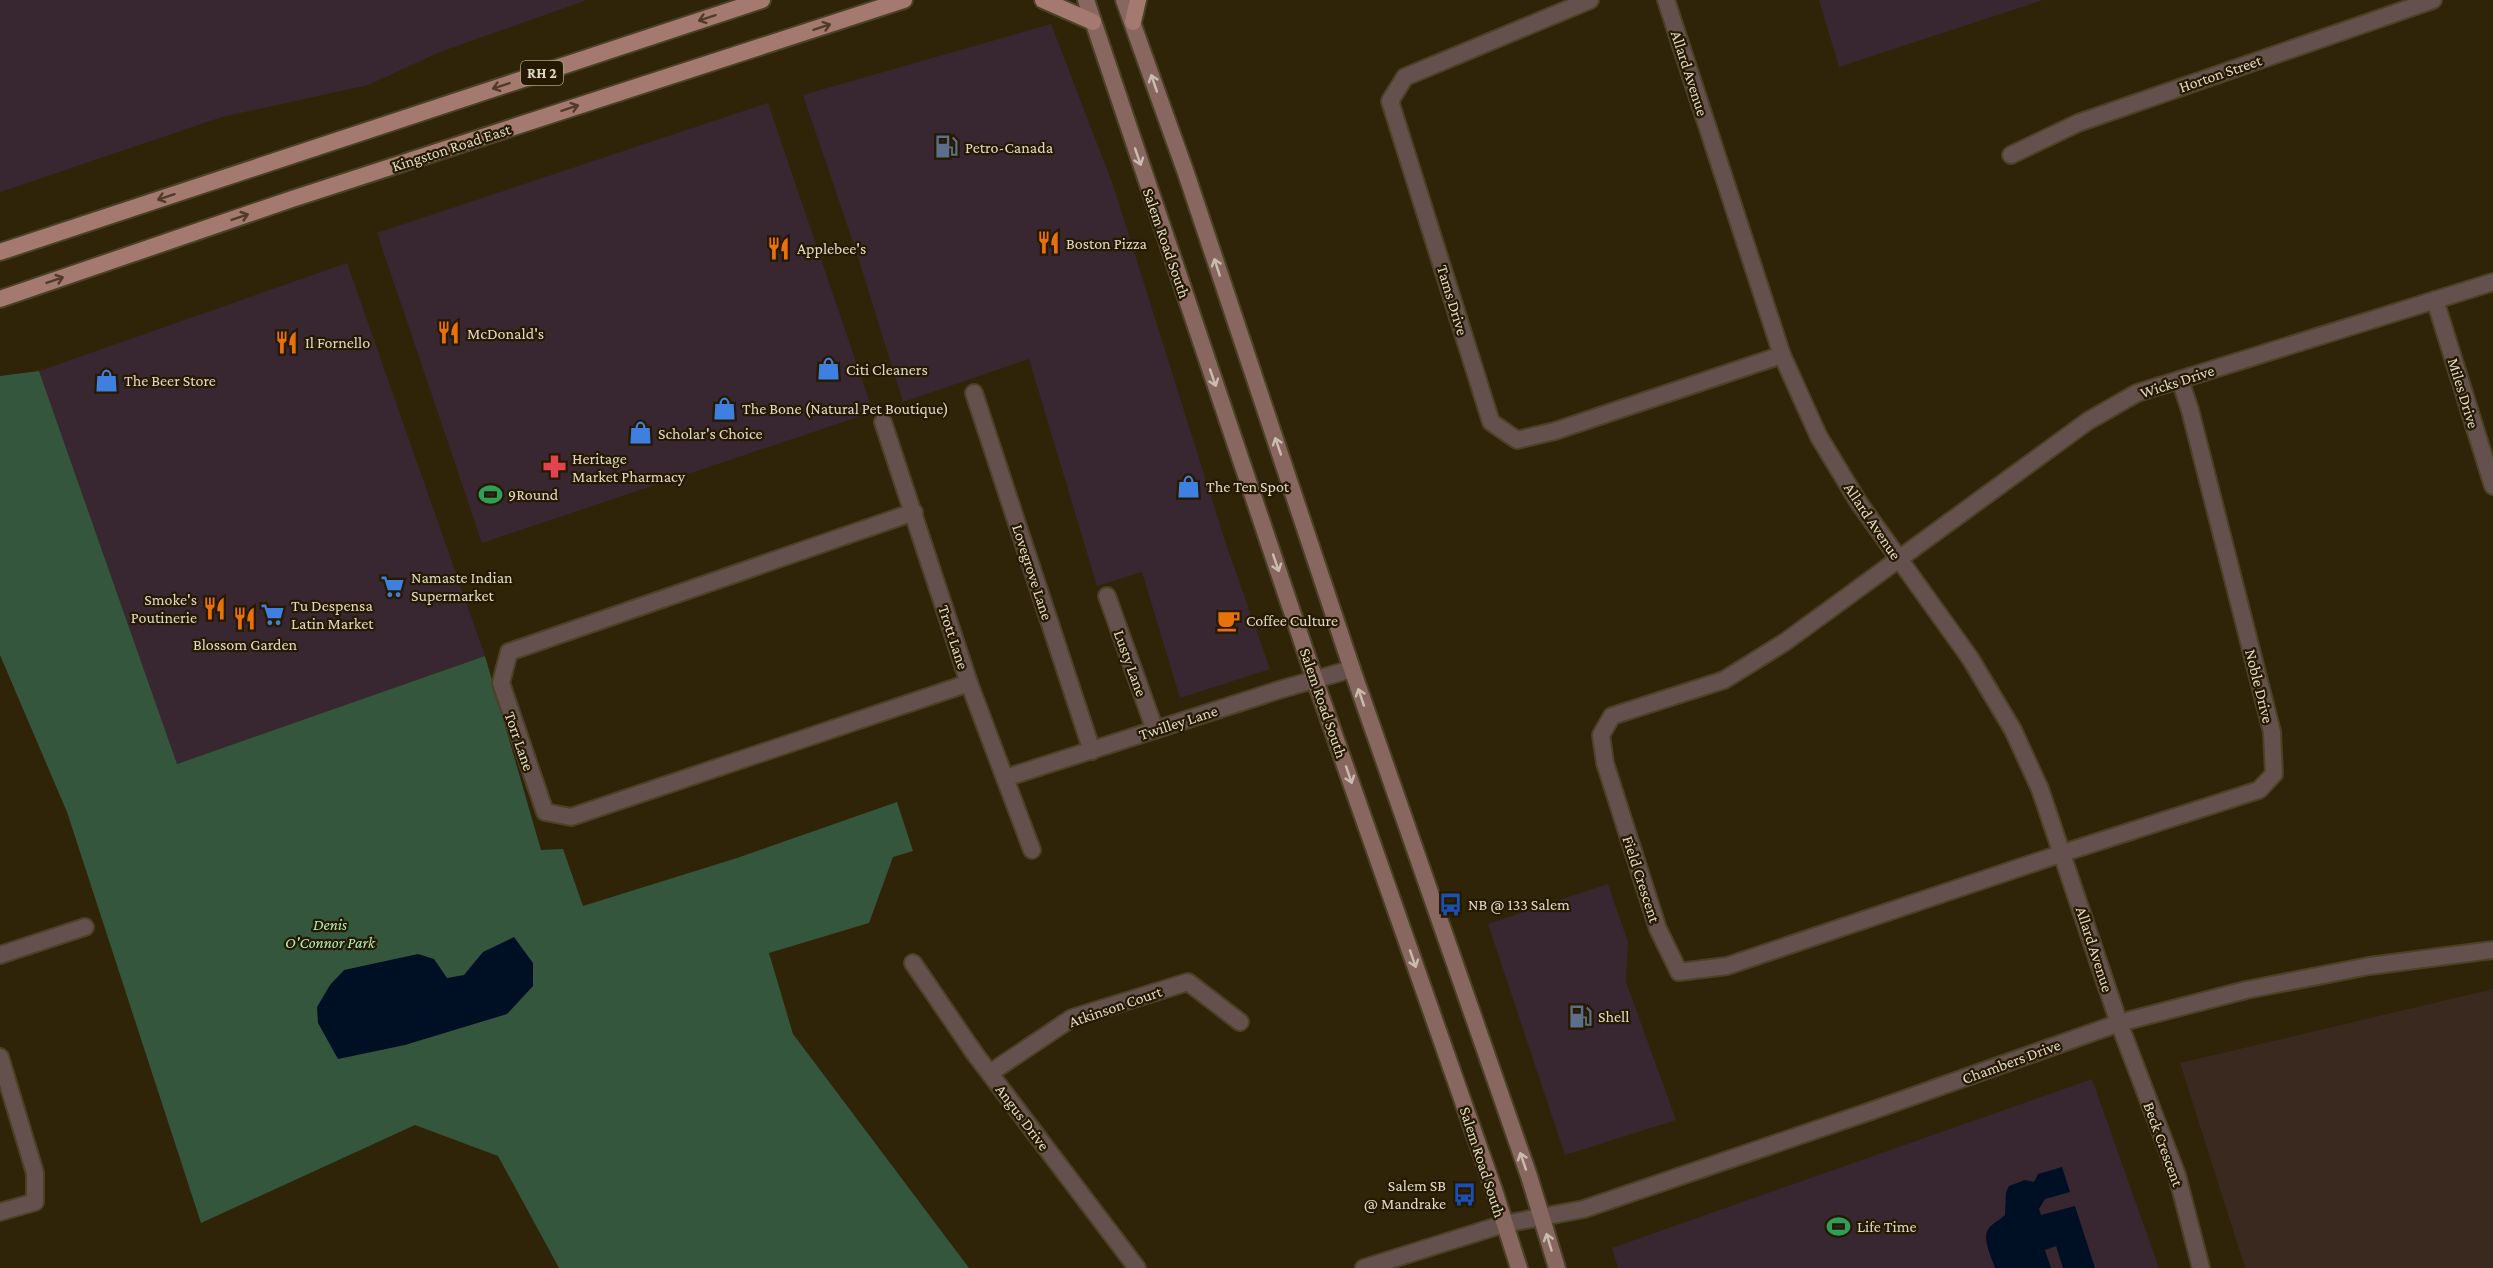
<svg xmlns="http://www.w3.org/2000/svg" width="2493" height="1268" font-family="'Crimson Pro',serif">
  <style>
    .commercial { fill: #382731 }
    .industrial { fill: #39291e }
    .green { fill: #34563d }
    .water { fill: #001024 }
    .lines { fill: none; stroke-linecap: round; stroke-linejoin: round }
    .minor-casing { stroke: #4b4126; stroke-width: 20 }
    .tertiary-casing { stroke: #4b4126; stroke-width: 20 }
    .secondary-casing { stroke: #4b4126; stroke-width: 20 }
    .primary-casing { stroke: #4b4126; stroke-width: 20 }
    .minor { stroke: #64504c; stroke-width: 16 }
    .tertiary { stroke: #64504c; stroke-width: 16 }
    .secondary { stroke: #886760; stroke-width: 16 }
    .primary { stroke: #a37970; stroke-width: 16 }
    .oneway { stroke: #513b27 }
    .oneway2 { stroke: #cabcae }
    .labels { text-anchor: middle; stroke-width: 4.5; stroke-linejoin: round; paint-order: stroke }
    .shield { fill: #251a00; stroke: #a8a08c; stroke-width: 1.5 }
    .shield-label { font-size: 15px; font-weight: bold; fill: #e0d9c8 }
    .street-label { font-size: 16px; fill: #e0d9c8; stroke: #251a00 }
    .poi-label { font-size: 16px; fill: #e0d9c8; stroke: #251a00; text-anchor: start }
    .park-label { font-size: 16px; font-style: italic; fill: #aeefbe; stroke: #251a00 }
  </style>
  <rect width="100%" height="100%" fill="#2f2407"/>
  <g class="commercial">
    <path d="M0 0H587L440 52 368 85 222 117 0 192Z"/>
    <path d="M1819 0H2043L1839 67Z"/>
    <path d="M1051 24 1113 185 1225 541 1270 669 1180 698 1142 572 1097 586 1029 359 903 402 857 254 803 95Z"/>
    <path d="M768 103 873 412 482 543 377 233Z"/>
    <path d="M347 263 485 656 177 764 39 371Z"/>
    <path d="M1608 884 1628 942 1626 982 1676 1120 1565 1155 1488 924Z"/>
    <path d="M2092 1079 2159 1268H1618L1612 1248Z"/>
  </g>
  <path class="industrial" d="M2493 989V1268H2245L2180 1063Z"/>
  <path class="green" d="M39 371 177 764 485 656 541 850 563 849 583 906 737 858 897 802 913 851 893 857 869 923 769 953 793 1034 969 1268H559L498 1156 415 1125 201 1223 67 812 0 655V376Z"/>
  <g class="water">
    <path d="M514 937 533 963V986L507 1014 405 1045 338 1059 318 1023 317 1007 330 985 344 970 418 954 434 959 447 978 464 975 483 952Z"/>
    <path d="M2062 1167 2070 1192 2045 1199 2039 1209 2041 1215 2075 1206 2095 1268H2063L2056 1246 2045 1250 2051 1268H1995C1992 1258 1981 1238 1989 1228 1993 1223 2000 1220 2005 1215L2006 1192 2009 1186 2025 1180 2034 1182 2038 1174Z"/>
  </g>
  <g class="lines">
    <defs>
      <g id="minor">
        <path d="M1590 0 1405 77 1390 101 1491 422 1517 440 1555 431 1782 355"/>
        <path d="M1666 0 1782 355 1819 437 1859 503 1970 658 2013 730 2040 789 2119 1023 2177 1175 2201 1268"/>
        <path d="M2011 155 2078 123 2433 0"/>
        <path d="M2435 300 2493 486"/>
        <path d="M2180 380 2190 410 2272 732 2274 774 2259 790 2063 853 1727 966 1679 972 1658 929 1605 763 1601 735 1612 716 1724 680 1785 642 2088 421 2137 393 2493 282"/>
        <path d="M974 393 1092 751"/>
        <path d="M883 422 969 683 1032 850"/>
        <path d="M914 512 509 652 501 683 545 812 571 817 969 683"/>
        <path d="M1107 596 1155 730"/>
        <path d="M1005 778 1282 689 1352 669"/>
        <path d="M0 955 85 927"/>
        <path d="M913 963 975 1054 1137 1268"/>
        <path d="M0 1057 35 1173V1202L0 1212"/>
        <path d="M990 1073 1072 1018 1188 982 1240 1022"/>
      </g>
      <path id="tertiary" d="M1364 1268 1504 1224 1584 1209 1871 1111 2119 1023 2246 990 2369 966 2493 950"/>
      <g id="secondary">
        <path d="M1086 0 1315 680 1494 1190 1519 1268"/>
        <path d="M1124 0 1186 173 1352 669 1529 1176 1557 1268"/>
      </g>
      <g id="primary">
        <path d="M1043 0 1093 22"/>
        <path d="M1133 22 1138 0"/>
        <path d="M0 252 762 0"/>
        <path d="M0 299 292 199 904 0"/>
      </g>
    </defs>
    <use href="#minor" class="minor-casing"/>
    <use href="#tertiary" class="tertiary-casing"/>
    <use href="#secondary" class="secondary-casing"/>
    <use href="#primary" class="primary-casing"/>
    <use href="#minor" class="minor"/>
    <use href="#tertiary" class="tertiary"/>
    <use href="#secondary" class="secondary"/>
    <use href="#primary" class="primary"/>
  </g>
  <defs><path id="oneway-shaft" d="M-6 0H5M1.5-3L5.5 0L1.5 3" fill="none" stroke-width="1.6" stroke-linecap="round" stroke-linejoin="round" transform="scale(1.5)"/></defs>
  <g class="oneway">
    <use href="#oneway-shaft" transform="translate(707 18) rotate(162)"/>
    <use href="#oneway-shaft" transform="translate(822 27) rotate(-18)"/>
    <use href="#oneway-shaft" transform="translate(501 86) rotate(162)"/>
    <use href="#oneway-shaft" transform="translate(570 108) rotate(-18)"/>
    <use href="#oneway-shaft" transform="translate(166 197) rotate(162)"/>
    <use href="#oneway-shaft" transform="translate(240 217) rotate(-19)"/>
    <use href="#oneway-shaft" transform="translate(55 280) rotate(-19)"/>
  </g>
  <g class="oneway2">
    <use href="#oneway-shaft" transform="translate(1154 83) rotate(-109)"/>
    <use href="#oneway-shaft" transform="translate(1138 157) rotate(71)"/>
    <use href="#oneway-shaft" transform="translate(1217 267) rotate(-108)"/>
    <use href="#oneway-shaft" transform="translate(1213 378) rotate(71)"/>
    <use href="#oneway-shaft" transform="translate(1278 446) rotate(-109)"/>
    <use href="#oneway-shaft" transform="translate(1276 563) rotate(71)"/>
    <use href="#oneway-shaft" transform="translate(1361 697) rotate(-109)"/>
    <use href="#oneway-shaft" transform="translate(1349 775) rotate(71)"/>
    <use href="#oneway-shaft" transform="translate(1413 959) rotate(71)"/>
    <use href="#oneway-shaft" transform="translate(1523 1161) rotate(-109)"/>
    <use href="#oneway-shaft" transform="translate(1549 1242) rotate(-107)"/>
  </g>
  <defs>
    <symbol id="fuel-bare" viewBox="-9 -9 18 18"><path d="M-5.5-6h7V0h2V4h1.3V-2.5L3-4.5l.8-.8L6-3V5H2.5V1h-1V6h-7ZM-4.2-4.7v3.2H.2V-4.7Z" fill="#5c6f8a" stroke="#251a00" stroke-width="2.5" paint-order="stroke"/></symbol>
    <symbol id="restaurant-bare" viewBox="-9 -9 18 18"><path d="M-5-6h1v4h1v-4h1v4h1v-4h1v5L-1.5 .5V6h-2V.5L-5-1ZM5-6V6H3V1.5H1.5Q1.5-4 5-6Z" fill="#e8710a" stroke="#251a00" stroke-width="2.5" paint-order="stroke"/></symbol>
    <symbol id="shop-bare" viewBox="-9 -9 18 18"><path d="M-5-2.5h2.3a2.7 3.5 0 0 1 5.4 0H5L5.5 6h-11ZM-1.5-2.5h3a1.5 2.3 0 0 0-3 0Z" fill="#3f7fe0" stroke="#251a00" stroke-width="2.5" paint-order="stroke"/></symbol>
    <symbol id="pharmacy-bare" viewBox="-9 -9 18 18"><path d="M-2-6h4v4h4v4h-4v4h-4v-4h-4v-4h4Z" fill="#e0444e" stroke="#251a00" stroke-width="2.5" paint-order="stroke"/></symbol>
    <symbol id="stadium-bare" viewBox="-9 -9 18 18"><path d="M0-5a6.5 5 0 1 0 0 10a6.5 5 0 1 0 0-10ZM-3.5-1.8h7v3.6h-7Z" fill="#2e9e5b" stroke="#251a00" stroke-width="2.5" paint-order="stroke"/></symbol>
    <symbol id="supermarket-bare" viewBox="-9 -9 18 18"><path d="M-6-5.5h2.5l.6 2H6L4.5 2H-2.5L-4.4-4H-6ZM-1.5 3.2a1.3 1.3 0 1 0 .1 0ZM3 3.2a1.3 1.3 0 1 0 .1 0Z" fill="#3f7fe0" stroke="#251a00" stroke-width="2.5" paint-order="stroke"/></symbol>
    <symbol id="cafe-bare" viewBox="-9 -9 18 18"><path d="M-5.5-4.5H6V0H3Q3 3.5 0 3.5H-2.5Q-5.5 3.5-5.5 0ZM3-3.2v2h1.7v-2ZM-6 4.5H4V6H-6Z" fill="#e8710a" stroke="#251a00" stroke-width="2.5" paint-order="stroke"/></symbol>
    <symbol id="bus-bare" viewBox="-9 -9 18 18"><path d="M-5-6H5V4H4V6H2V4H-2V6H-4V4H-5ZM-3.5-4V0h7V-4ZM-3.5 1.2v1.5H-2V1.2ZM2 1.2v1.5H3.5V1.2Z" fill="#1a4fb4" stroke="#251a00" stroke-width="2.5" paint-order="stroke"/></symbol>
  </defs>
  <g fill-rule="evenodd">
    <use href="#fuel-bare" x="930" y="130" width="33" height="33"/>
    <use href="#restaurant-bare" x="1032" y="226" width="33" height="33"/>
    <use href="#restaurant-bare" x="762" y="232" width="33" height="33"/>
    <use href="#restaurant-bare" x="432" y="316" width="33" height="33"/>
    <use href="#restaurant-bare" x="270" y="326" width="33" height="33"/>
    <use href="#shop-bare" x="812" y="352" width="33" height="33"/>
    <use href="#shop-bare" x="90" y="364" width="33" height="33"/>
    <use href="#shop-bare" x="708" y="392" width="33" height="33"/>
    <use href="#shop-bare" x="624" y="416" width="33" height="33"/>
    <use href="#pharmacy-bare" x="538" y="450" width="33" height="33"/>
    <use href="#shop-bare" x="1172" y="470" width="33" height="33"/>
    <use href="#stadium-bare" x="474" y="478" width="33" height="33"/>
    <use href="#supermarket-bare" x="376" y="570" width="33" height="33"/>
    <use href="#restaurant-bare" x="198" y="592" width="33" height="33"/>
    <use href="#supermarket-bare" x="256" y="598" width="33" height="33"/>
    <use href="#restaurant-bare" x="228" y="602" width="33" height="33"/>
    <use href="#cafe-bare" x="1212" y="604" width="33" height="33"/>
    <use href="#bus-bare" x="1434" y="888" width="33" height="33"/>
    <use href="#fuel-bare" x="1564" y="1000" width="33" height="33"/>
    <use href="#bus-bare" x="1448" y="1178" width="33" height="33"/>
    <use href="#stadium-bare" x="1822" y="1210" width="33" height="33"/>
  </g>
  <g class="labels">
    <rect class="shield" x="521" y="61" width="42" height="24" rx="4.5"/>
    <g class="shield-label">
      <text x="542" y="78">RH 2</text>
    </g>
    <g class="street-label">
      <text transform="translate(1690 73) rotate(72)" y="6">Allard Avenue</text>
      <text transform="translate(2220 73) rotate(-19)" y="6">Horton Street</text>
      <text transform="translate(451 147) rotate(-18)" y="6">Kingston Road East</text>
      <text transform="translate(1167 243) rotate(71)" y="6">Salem Road South</text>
      <text transform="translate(1453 300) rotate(73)" y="6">Tams Drive</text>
      <text transform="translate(2177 381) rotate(-18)" y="6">Wicks Drive</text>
      <text transform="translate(2464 393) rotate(73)" y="6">Miles Drive</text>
      <text transform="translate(1873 521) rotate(56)" y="6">Allard Avenue</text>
      <text transform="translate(1033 572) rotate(72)" y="6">Lovegrove Lane</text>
      <text transform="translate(954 637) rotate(72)" y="6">Trott Lane</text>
      <text transform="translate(1131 663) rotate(70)" y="6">Lusty Lane</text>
      <text transform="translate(2260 686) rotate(76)" y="6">Noble Drive</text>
      <text transform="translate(1324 703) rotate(71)" y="6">Salem Road South</text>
      <text transform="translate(1178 722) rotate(-18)" y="6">Twilley Lane</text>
      <text transform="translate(520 741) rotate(71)" y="6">Torr Lane</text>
      <text transform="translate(1642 879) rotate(72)" y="6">Field Crescent</text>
      <text transform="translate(2095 949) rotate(72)" y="6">Allard Avenue</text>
      <text transform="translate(1115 1006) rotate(-19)" y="6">Atkinson Court</text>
      <text transform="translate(2011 1061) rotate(-20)" y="6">Chambers Drive</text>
      <text transform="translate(1023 1117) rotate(53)" y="6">Angus Drive</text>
      <text transform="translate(2164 1144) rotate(70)" y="6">Beck Crescent</text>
      <text transform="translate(1483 1162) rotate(72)" y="6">Salem Road South</text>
    </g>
    <g class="poi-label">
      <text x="965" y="153">Petro-Canada</text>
      <text x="1066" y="249">Boston Pizza</text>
      <text x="797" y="254">Applebee's</text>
      <text x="467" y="339">McDonald's</text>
      <text x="305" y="348">Il Fornello</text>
      <text x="846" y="375">Citi Cleaners</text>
      <text x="124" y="386">The Beer Store</text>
      <text x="742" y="414">The Bone (Natural Pet Boutique)</text>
      <text x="658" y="439">Scholar's Choice</text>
      <text x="572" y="464">Heritage<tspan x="572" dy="18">Market Pharmacy</tspan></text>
      <text x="1206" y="492">The Ten Spot</text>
      <text x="508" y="500">9Round</text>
      <text x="411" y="583">Namaste Indian<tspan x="411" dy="18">Supermarket</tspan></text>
      <text x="197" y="605" text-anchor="end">Smoke's<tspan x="197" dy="18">Poutinerie</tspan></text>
      <text x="291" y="611">Tu Despensa<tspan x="291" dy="18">Latin Market</tspan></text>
      <text x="1246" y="626">Coffee Culture</text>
      <text x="245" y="650" text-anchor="middle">Blossom Garden</text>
      <text x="1468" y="910">NB @ 133 Salem</text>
      <text x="1598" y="1022">Shell</text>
      <text x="1446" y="1191" text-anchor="end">Salem SB<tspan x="1446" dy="18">@ Mandrake</tspan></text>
      <text x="1857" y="1232">Life Time</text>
    </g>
    <g class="park-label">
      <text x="330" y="930">Denis<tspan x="330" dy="18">O'Connor Park</tspan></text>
    </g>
  </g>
</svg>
